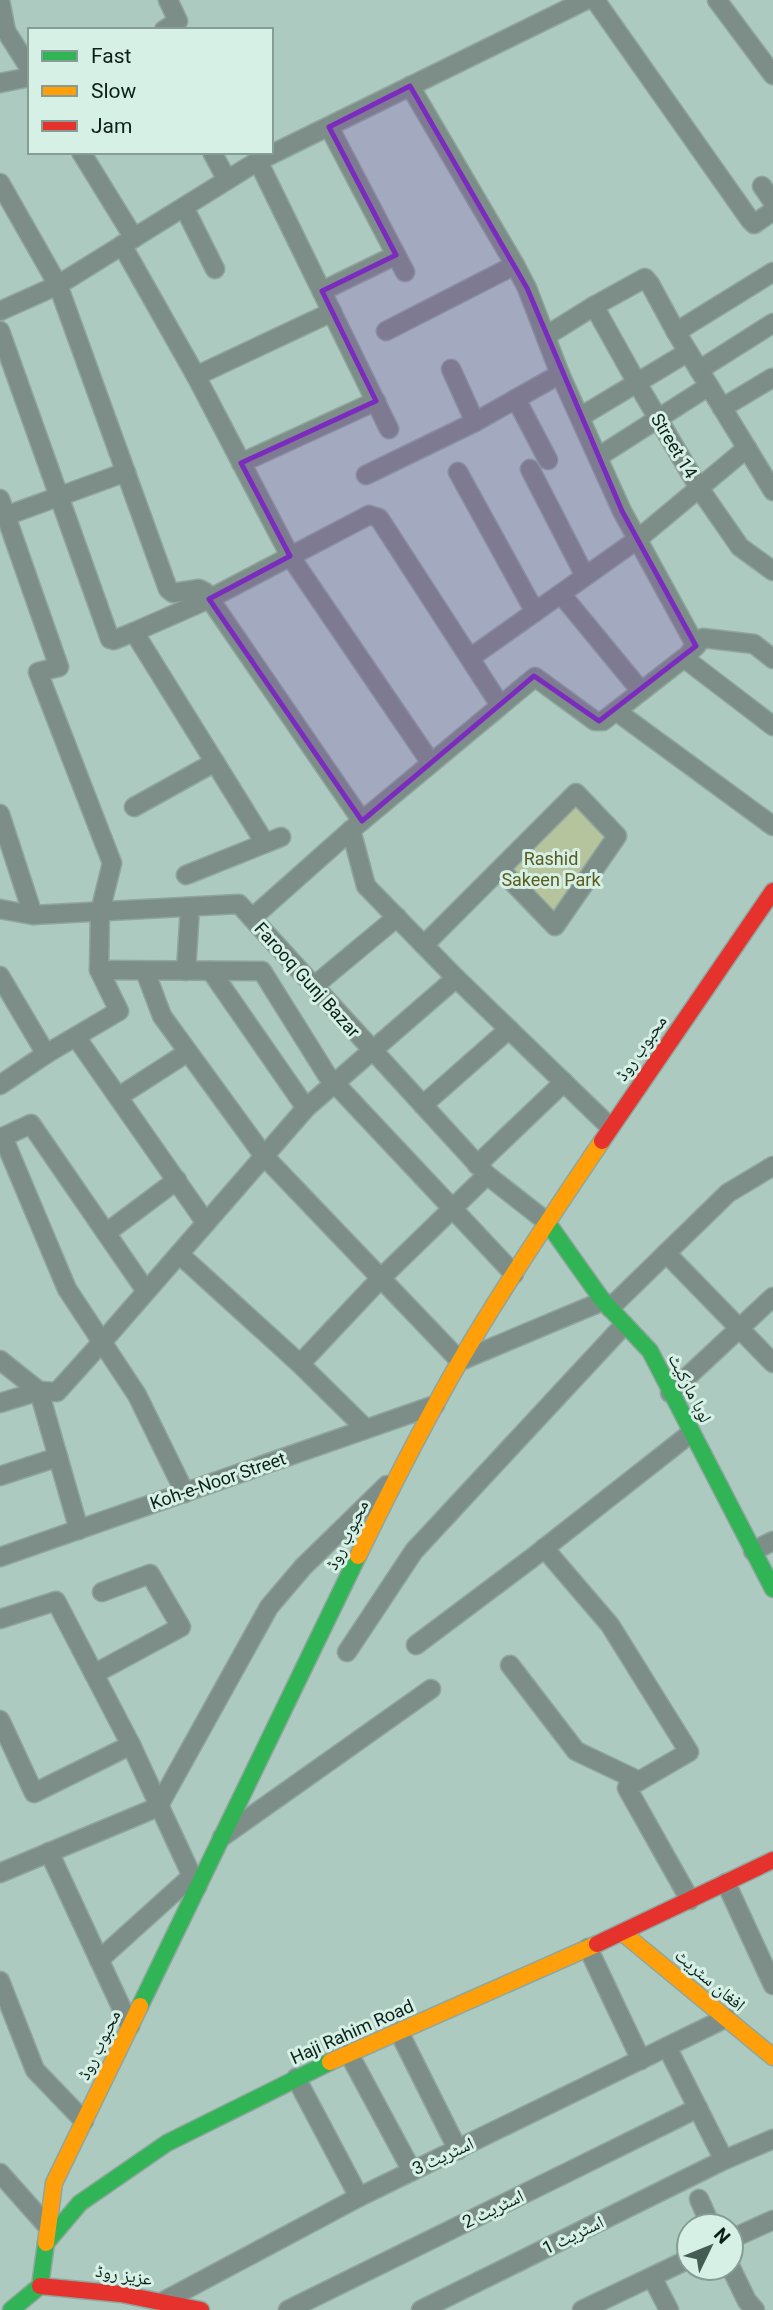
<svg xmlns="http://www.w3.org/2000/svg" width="773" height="2310" font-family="Roboto,'Noto Naskh Arabic',sans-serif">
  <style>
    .green { fill: #b5c49d }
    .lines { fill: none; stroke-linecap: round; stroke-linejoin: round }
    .street-casing { stroke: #8fa69e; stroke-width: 21 }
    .fast-casing { stroke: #8fa69e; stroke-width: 19 }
    .slow-casing { stroke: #8fa69e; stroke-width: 19 }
    .jam-casing { stroke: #8fa69e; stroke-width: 19 }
    .street { stroke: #7d8e88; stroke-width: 18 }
    .fast { stroke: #30b455; stroke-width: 16 }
    .slow { stroke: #ff9f0a; stroke-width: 16 }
    .jam { stroke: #e5322d; stroke-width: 16 }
    .marked { fill: #7b2cbf; fill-opacity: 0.2; stroke: #7b2cbf; stroke-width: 5; stroke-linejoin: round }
    .labels { text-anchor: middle; stroke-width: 6; stroke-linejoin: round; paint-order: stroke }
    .street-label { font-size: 18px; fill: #0b2019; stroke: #d6f0e6 }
    .park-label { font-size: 18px; fill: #5a5c1f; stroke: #d6f0e6 }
  </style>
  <rect width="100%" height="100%" fill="#adcac0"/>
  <path class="green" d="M576 793 617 836 555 926 500 869Z"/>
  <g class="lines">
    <defs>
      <g id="street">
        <path d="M0 0 6 31 30 69"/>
        <path d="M595 0 750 220 754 224 773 211"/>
        <path d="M717 0 773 75"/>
        <path d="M164 30 178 21 168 0"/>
        <path d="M0 83 30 77"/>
        <path d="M410 86 515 265"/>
        <path d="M329 127 405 272"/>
        <path d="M81 152 134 238"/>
        <path d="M212 152 227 180"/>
        <path d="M258 161 389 429"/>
        <path d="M0 183 58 285 168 589 173 593 199 589 205 592 362 821"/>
        <path d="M762 186 773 202"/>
        <path d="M184 207 215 269"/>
        <path d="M122 245 196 376 290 556 431 763"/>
        <path d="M322 291 396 255"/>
        <path d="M594 306 637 383 699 488 740 547 773 571"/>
        <path d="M0 311 58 285 258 161 586 0"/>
        <path d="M0 331 110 639 114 640 134 632 209 599 369 515 379 518 500 705"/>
        <path d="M386 331 515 265 527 288 560 374 622 511 696 646"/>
        <path d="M676 332 773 272"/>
        <path d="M546 336 594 306 645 278 650 284 676 332 773 491"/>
        <path d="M451 369 475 422"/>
        <path d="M699 370 773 323"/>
        <path d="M196 376 332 312"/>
        <path d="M516 399 548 460"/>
        <path d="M722 408 772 378"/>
        <path d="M580 417 688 352"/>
        <path d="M598 457 709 386"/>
        <path d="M241 463 376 401"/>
        <path d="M530 469 585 576"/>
        <path d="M458 472 535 612"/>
        <path d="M366 475 475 422 560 374"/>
        <path d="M0 499 59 667 38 672 112 863 100 912 99 970 119 1011 46 1054 0 1085"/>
        <path d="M0 518 126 472"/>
        <path d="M561 594 641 691"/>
        <path d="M134 632 265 843"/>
        <path d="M690 652 703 638 754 644 773 659"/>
        <path d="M470 658 638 539 747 448"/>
        <path d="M616 711 684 658 773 726"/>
        <path d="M134 807 215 762"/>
        <path d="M0 814 33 915"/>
        <path d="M351 830 366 886 456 978 610 1127"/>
        <path d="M186 875 281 837"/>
        <path d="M0 909 33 915 239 904 487 1175 547 1222"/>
        <path d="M252 918 351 830 535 677 595 721H603L616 711 773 826"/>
        <path d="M424 945 576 793 617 836 555 926 500 869"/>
        <path d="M99 970 262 971 327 1075 514 1274"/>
        <path d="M145 971 162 1016 264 1156 460 1361 603 1301"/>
        <path d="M186 971 190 907"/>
        <path d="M211 971 306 1108"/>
        <path d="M0 976 46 1054"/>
        <path d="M314 986 397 917"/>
        <path d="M76 1037 206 1223"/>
        <path d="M118 1097 188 1052"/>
        <path d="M423 1105 509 1029"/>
        <path d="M477 1165 564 1082"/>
        <path d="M106 1233 177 1180"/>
        <path d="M666 1253 773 1363"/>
        <path d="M179 1254 300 1364 366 1429"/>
        <path d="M146 1291 31 1124 3 1137 67 1289 137 1395 185 1493"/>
        <path d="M610 1308 728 1193 773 1166"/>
        <path d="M0 1360 39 1391 79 1530"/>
        <path d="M300 1364 381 1278 487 1175"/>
        <path d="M670 1393 773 1297"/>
        <path d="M0 1403 39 1391 57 1392 111 1332 306 1108 456 978"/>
        <path d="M0 1476 58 1457"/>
        <path d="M544 1548 610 1625 689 1752 627 1788 690 1900"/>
        <path d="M753 1551 773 1541"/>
        <path d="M0 1557 435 1405"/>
        <path d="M0 1619 56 1601 131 1745 197 1887"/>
        <path d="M416 1645 532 1558 691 1433"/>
        <path d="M347 1652 414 1551 624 1325"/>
        <path d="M510 1665 576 1751 639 1781"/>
        <path d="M94 1674 181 1627 150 1574 102 1592"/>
        <path d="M0 1720 34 1793 131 1745"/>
        <path d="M222 1837 431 1689"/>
        <path d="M49 1852 130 2026"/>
        <path d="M0 1873 158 1807 269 1607 303 1567 387 1485"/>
        <path d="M726 1883 773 1985"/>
        <path d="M588 1948 641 2060"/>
        <path d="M99 1960 192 1876"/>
        <path d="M0 1981 35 2070 84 2121"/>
        <path d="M399 2032 458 2150"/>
        <path d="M667 2047 724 2160"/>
        <path d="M349 2054 412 2171"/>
        <path d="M296 2078 359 2197"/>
        <path d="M0 2173 48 2227"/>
        <path d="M699 2199 711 2226"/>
        <path d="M731 2239 773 2220"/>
        <path d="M731 2268 747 2301 755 2310"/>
        <path d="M652 2277 669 2310"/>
        <path d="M164 2301 359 2197 726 2018"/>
        <path d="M288 2310 698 2108"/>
        <path d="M421 2310 724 2160 773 2139"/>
        <path d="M582 2310 689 2259"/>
      </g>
      <g id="fast">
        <path d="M547 1222 603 1301 650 1351 773 1589"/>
        <path d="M140 2006 358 1556"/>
        <path d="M11 2310 40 2286 46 2243 80 2203 167 2143 330 2062"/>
      </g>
      <g id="slow">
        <path d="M358 1556C390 1490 423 1425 460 1361 504 1286 553 1213 602 1141"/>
        <path d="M623 1933 773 2057"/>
        <path d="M330 2062 597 1944"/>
        <path d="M46 2243 54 2183 140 2006"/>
      </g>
      <g id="jam">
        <path d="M602 1141 773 891"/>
        <path d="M597 1944 773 1860"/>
        <path d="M40 2286 121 2294 201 2310"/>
      </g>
    </defs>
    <use href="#street" class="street-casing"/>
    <use href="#fast" class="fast-casing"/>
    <use href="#slow" class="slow-casing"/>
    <use href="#jam" class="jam-casing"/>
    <use href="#street" class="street"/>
    <use href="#fast" class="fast"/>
    <use href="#slow" class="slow"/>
    <use href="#jam" class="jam"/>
  </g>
  <path class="marked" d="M410 86 527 288 622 511 696 646 599 721 534 676 362 821 209 599 290 556 241 463 376 401 322 291 396 255 329 127Z"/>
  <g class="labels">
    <g class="street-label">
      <text transform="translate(674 446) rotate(59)" y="6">Street 14</text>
      <text transform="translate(307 980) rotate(48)" y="6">Farooq Gunj Bazar</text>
      <text transform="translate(641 1048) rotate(-55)" y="6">محبوب روڈ</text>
      <text transform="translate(690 1388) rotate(63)" y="6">لوہا مارکیٹ</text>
      <text transform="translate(218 1481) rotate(-19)" y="6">Koh-e-Noor Street</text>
      <text transform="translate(347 1535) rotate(-64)" y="6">محبوب روڈ</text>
      <text transform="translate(710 1980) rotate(40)" y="6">افغان سٹریٹ</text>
      <text transform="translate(352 2032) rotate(-24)" y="6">Haji Rahim Road</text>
      <text transform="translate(99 2045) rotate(-64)" y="6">محبوب روڈ</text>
      <text transform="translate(443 2156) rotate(-25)" y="6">اسٹریٹ 3</text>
      <text transform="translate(493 2209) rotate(-26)" y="6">اسٹریٹ 2</text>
      <text transform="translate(573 2235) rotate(-26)" y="6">اسٹریٹ 1</text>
      <text transform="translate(124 2275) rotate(9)" y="6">عزیز روڈ</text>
    </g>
    <g class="park-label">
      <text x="551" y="865">Rashid<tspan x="551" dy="21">Sakeen Park</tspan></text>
    </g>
  </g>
  <rect x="28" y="28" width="245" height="126" fill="#d6f0e6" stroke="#859d94" stroke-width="2"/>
  <rect x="42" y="51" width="35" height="10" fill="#30b455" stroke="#859d94" stroke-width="2"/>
  <text x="91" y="63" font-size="21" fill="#0b2019">Fast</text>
  <rect x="42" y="86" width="35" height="10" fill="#ff9f0a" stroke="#859d94" stroke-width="2"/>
  <text x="91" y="98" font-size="21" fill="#0b2019">Slow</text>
  <rect x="42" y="121" width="35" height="10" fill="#e5322d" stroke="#859d94" stroke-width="2"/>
  <text x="91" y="133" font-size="21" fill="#0b2019">Jam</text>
  <g transform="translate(710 2247) rotate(47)"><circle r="33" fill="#d6f0e6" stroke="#859d94" stroke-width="2"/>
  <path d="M0-5L12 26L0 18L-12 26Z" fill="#445c53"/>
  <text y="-10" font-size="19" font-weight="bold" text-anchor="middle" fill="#0b2019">N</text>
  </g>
</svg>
